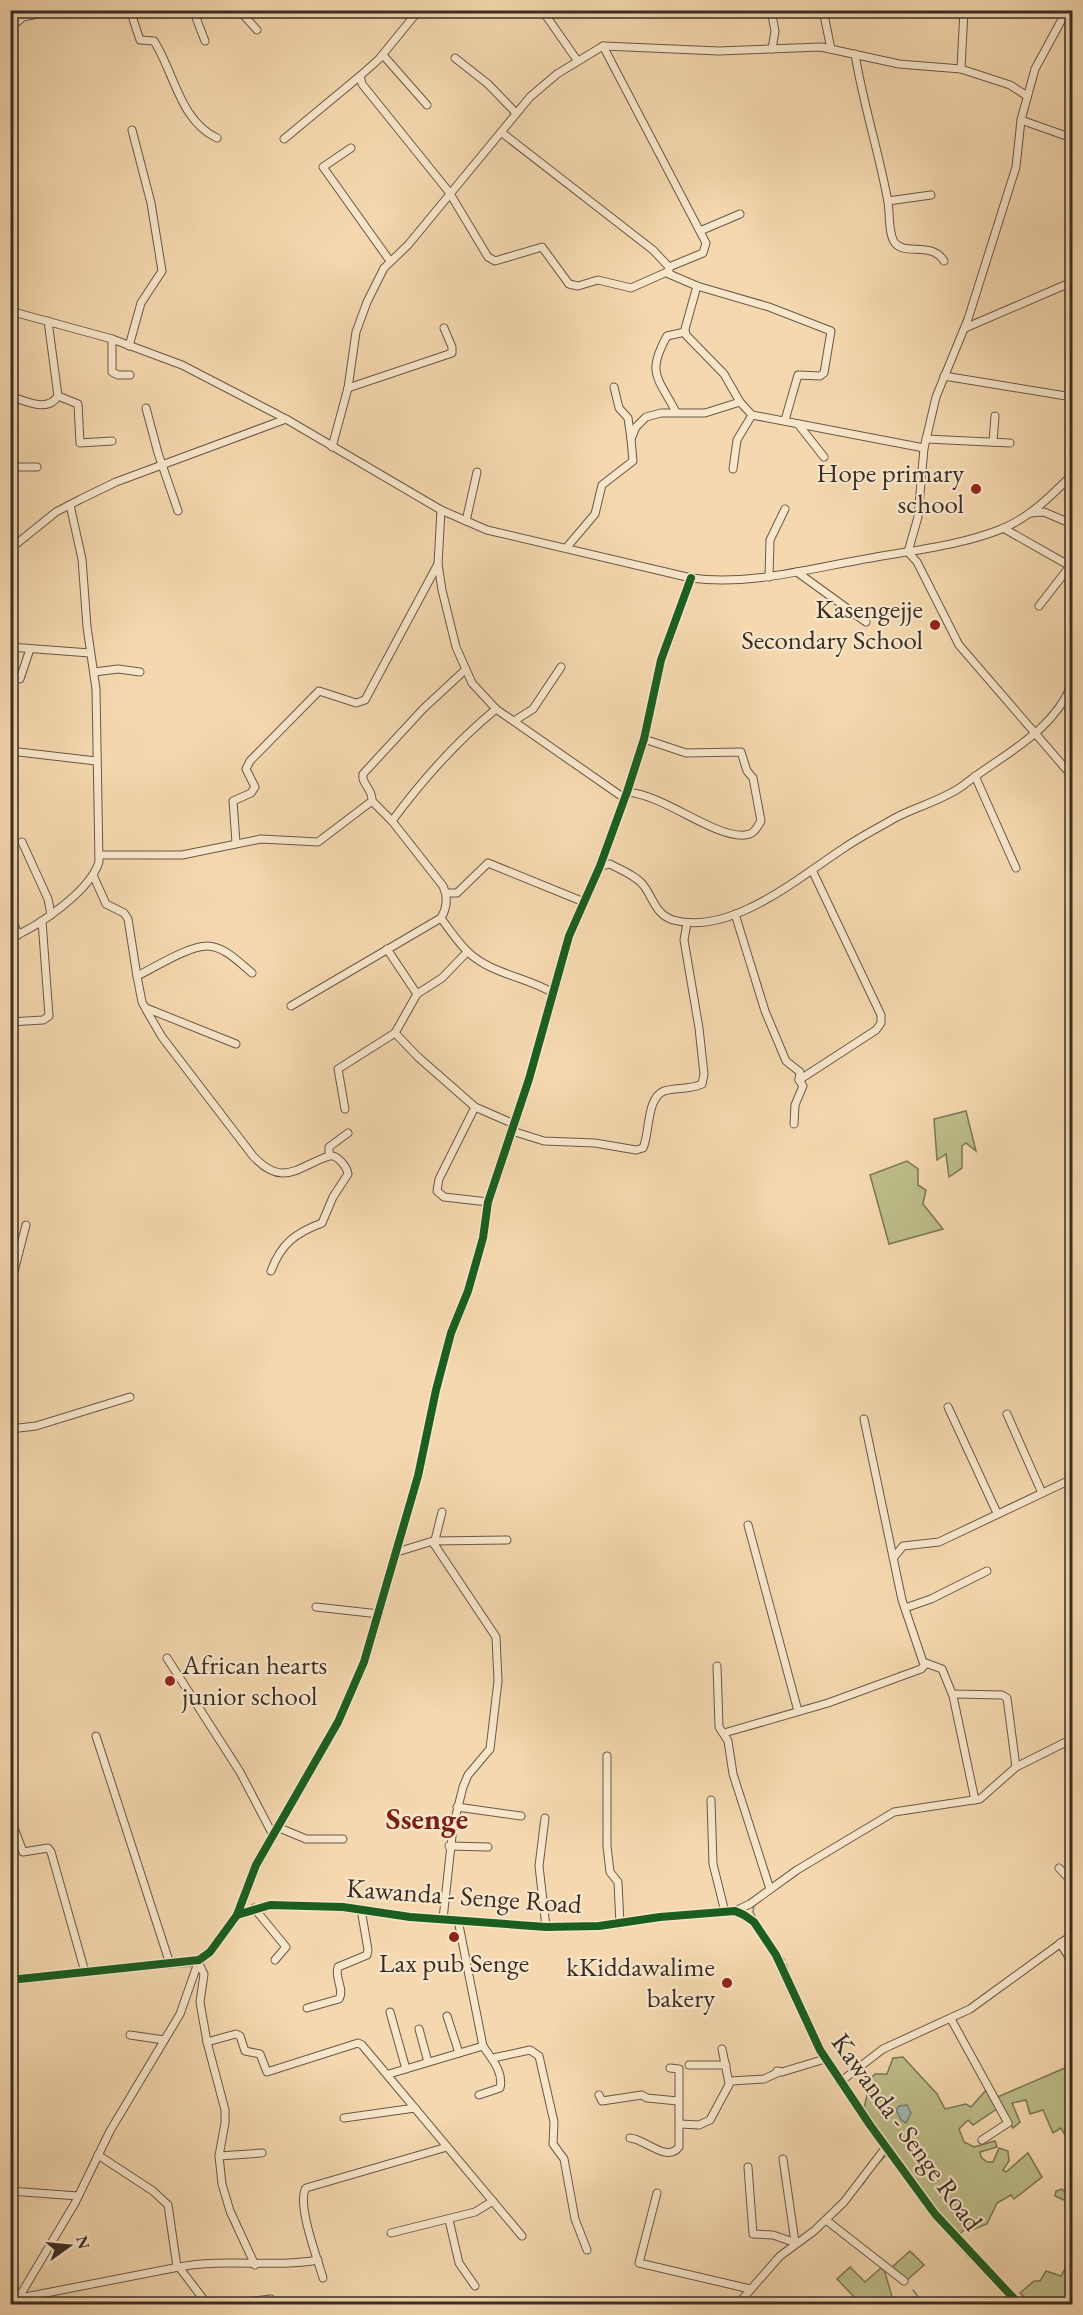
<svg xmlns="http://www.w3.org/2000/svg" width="1083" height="2315" font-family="'EB Garamond',serif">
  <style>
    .green { fill: #bdbe8a; stroke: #7b7658; stroke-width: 1.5 }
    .water { fill: #9db9b1; stroke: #758179; stroke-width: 1.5 }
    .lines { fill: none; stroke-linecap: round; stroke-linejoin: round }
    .stream { stroke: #758179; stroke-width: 1.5 }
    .minor-casing { stroke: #685848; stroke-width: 9 }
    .minor { stroke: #f8e6cb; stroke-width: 7 }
    .cycleway-casing { stroke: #f8e6cb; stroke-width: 11 }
    .cycleway { stroke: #1b5e20; stroke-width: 8 }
    .poi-dot { fill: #8f2418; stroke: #f8e6cb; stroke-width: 2 }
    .labels { text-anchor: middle; stroke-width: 4.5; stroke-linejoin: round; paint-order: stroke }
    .poi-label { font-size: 27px; fill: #392d25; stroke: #f8e6cb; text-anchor: end }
    .street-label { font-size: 27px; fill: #392d25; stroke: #f8e6cb }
    .quarter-label { font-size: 30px; font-weight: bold; fill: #7a1f14; stroke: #f8e6cb }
  </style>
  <rect width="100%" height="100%" fill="#f5d8af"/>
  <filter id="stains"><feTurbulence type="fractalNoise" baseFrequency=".00333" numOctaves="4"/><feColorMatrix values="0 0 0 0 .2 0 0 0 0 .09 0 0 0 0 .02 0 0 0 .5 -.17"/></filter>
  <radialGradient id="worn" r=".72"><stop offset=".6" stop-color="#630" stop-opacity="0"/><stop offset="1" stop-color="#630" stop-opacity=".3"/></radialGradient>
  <g class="green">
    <path d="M966 1111 976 1151 966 1143 962 1146V1168L949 1177 946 1154 937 1160 934 1119Z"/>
    <path d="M907 1161 918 1169V1185L926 1190 923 1204 943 1229 889 1244 870 1175Z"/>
    <path d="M903 2057 937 2094 945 2109 966 2104 971 2107 987 2089 998 2108 973 2125 968 2120 959 2129 964 2142 974 2147 995 2141 997 2147 980 2152 981 2157 987 2162H993L999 2148 1008 2151 1009 2161 1003 2170 1006 2172 1028 2153 1042 2177 1014 2199 1011 2195 997 2203 987 2224 974 2229H965L957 2237 929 2203 864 2108 871 2078 875 2074H887L893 2058Z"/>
    <path d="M1072 2065V2147L1061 2128 1053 2133 1043 2110 1030 2114 1026 2100 1012 2103 1020 2122 1013 2128 995 2098Z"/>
    <path d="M1062 2189 1066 2193 1072 2189V2199L1066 2201 1055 2196 1056 2191Z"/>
    <path d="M910 2251 924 2265 907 2280 890 2269Z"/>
    <path d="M1072 2261V2304H1024L1025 2298 1020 2293 1034 2281H1040L1046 2271 1061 2276 1068 2263Z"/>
    <path d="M883 2266C885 2273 894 2301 893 2304H861L837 2279 850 2267 865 2282Z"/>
  </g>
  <path class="water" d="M907 2105 911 2113 906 2123 901 2120 896 2110 899 2106Z"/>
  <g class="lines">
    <g class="stream">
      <path d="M754 1905 753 1912 757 1920"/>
      <path d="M672 1913 683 1912"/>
      <path d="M728 1915 739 1916"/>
      <path d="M721 1916 725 1915"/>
      <path d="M664 1921 681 1919"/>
      <path d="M766 1933 784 1960"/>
      <path d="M786 1964 793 1984"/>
      <path d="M163 1968 195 1966"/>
      <path d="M119 1972 156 1968"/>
      <path d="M10 1984 42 1980"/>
      <path d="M822 2046 826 2054"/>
      <path d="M824 2063 833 2077"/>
      <path d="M837 2082 853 2106"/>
      <path d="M874 2137 881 2147"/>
      <path d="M874 2168 887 2154 900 2172"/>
      <path d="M908 2183 927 2209"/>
      <path d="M863 2184 871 2172"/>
      <path d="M940 2224 962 2250"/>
      <path d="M966 2255 973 2261"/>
      <path d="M913 2290 923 2304"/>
      <path d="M1014 2294 1024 2304"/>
      <path d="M982 2304 989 2298"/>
    </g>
    <defs>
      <g id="minor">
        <path d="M130 10 140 40 154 41C174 72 180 121 217 138"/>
        <path d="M193 10 205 41"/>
        <path d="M239 10 257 30"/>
        <path d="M419 10 379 59 360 76 362 84 449 192 488 257 495 261 542 247 569 284 578 286 598 280 631 288 667 272"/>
        <path d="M490 10V11"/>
        <path d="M542 10 577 60"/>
        <path d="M771 10 775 31 772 49"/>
        <path d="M823 10 831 49"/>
        <path d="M1067 10 1035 69 1021 120 1016 167 968 319 936 397 924 448 918 517 908 552 917 562 959 645 1072 776"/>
        <path d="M10 28 23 17 57 10"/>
        <path d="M603 46 706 243 703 253 669 267V274L697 286 769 307 831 331 824 373 820 376 798 375 785 420"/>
        <path d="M855 54C863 104 879 152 888 202 890 213 888 234 895 243 905 256 932 241 944 261"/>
        <path d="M383 55 427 105"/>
        <path d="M455 58 488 84 516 113"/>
        <path d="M961 69 964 10"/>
        <path d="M1021 120 1072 138"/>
        <path d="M501 132 653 250 669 267"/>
        <path d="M284 139 360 76"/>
        <path d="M351 148 323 167 390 261"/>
        <path d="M888 201 931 195"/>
        <path d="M700 231 740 214"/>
        <path d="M697 286 685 329 686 335 724 374 740 402"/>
        <path d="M10 311 112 339 182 365 286 419 441 510 487 530 691 578C751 586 811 568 871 558 915 550 963 545 1004 528 1031 516 1052 495 1072 475"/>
        <path d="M965 328 1072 282"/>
        <path d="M112 339V372L118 375H130"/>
        <path d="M129 346 141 303 162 271 151 203 132 130"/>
        <path d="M944 376 1072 397"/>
        <path d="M614 387 619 408 628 418 631 439"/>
        <path d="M348 388 452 353V347L444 328"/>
        <path d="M10 396C26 401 47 413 58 396L48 321"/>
        <path d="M58 396 78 404 80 443 112 441"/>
        <path d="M146 408 158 453 178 511"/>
        <path d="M676 412C658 377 646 374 667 336L685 332"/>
        <path d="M798 424 824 457"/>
        <path d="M926 439 1010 443"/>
        <path d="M993 442 995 416"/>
        <path d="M332 447 348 388 356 332 367 302 384 268 408 245 530 97 557 74 603 46 719 51 821 47 899 64 961 69 1010 85 1027 96"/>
        <path d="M10 467H37"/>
        <path d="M733 469 737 440 752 415"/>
        <path d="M441 510 438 564 442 590 456 647 472 683 496 709 624 798"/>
        <path d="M1030 513 1044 512 1072 524"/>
        <path d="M466 521 477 472"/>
        <path d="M1003 528 1070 566 1039 606"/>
        <path d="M567 547 595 514 602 485 633 461 631 439 636 427 646 417 661 413H705L740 402 752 415 924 448"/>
        <path d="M10 549 56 512 81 499 116 482 286 419"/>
        <path d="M797 572 866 622"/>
        <path d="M769 577 770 540 785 509"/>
        <path d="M10 647 90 653"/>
        <path d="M94 672 118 669 140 672"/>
        <path d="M20 679 30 649"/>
        <path d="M514 721 533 709 561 667"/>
        <path d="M10 751 96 761"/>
        <path d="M975 776 1016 868"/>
        <path d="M627 792C665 795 714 838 745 835 754 835 757 827 761 821L753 778 747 771 741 752 686 753 644 739"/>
        <path d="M392 821C423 779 456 742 496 709"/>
        <path d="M22 842 48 899 51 915"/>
        <path d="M236 843 233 801 251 793 255 787 246 769 250 761 319 691 356 703 365 700 438 564"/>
        <path d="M99 855H182L261 839 318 842 372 801C373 789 361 784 363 774L423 709 465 670"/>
        <path d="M600 866 610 864C621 870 637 876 644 886 653 898 656 915 673 920 731 936 798 878 844 848 860 837 878 828 895 818 916 807 940 801 961 787 1001 755 1052 734 1072 684"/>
        <path d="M93 875 106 904 124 913 128 919 137 976 142 1002 148 1013 162 1037 253 1156C283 1188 297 1167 329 1156 337 1154 347 1167 348 1174L333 1197 322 1223C295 1233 281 1244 271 1271"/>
        <path d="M446 893H457L488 863 584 902"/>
        <path d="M10 912 18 935"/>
        <path d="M735 914 765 1011 786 1061 800 1072 799 1080 803 1086 795 1105 794 1124"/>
        <path d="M441 918C449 929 457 941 467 951 490 974 527 977 553 993"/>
        <path d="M10 938C38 927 90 891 99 862L96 689 87 627 82 559 70 505"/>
        <path d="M387 949 417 994"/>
        <path d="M137 976C154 968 188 946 207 946 224 946 240 963 252 973"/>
        <path d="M291 1006 441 918C447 908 448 897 443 886L392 821 372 801"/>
        <path d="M146 1008 236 1044"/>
        <path d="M10 1022 43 1020 49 1016 42 921"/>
        <path d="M395 1033 418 1057 475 1107 514 1124"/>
        <path d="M799 1080 876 1030 881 1023V1015L812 870"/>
        <path d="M475 1107 439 1179 437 1191 444 1197 488 1202"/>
        <path d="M345 1109 338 1069 395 1033 417 994 442 978 467 952"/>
        <path d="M512 1131 544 1141 595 1143 636 1150 643 1148C650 1134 646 1098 664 1091 676 1087 690 1090 702 1084L704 1074 699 1028 684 940 687 923"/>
        <path d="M329 1156V1147L348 1133"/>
        <path d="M10 1287 26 1225"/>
        <path d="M948 1407 997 1513"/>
        <path d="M1007 1414 1042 1493"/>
        <path d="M864 1419 902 1600 923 1662 942 1669 953 1696 975 1800"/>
        <path d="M10 1429 36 1426 130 1397"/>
        <path d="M442 1512 434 1544 496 1637 498 1681 490 1749 468 1775 463 1787 453 1827 443 1919"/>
        <path d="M748 1525 798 1711"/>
        <path d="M397 1552 433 1541 507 1540"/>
        <path d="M895 1556 903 1546 939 1542 1072 1479"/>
        <path d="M316 1607 379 1614"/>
        <path d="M905 1608 931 1599 987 1571"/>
        <path d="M167 1658 240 1772 273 1835"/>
        <path d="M717 1666 719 1727 728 1741 733 1774 770 1889"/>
        <path d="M953 1694 1002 1695 1007 1698 1016 1767"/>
        <path d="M724 1733 828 1703 921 1669 926 1664"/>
        <path d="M96 1736 170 1964"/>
        <path d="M607 1756V1846L610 1872 618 1882 620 1924"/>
        <path d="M711 1800 713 1864 725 1912"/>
        <path d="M457 1807 521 1816"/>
        <path d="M10 1817 23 1852 48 1848 51 1852 85 1972"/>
        <path d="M545 1818 539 1866 546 1927"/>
        <path d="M277 1827 306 1839H343"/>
        <path d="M449 1846 488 1847"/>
        <path d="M1059 1868 1072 1882"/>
        <path d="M254 1908 286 1947 275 1960"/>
        <path d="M735 1911 750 1904 797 1870 894 1812 980 1799 1016 1767 1072 1739"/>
        <path d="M237 1915 256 1865 338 1722 364 1662 418 1476 436 1390 451 1333 468 1291 483 1238 488 1202 529 1079 569 936 600 866 627 792 644 739 661 660 691 578"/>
        <path d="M458 1920 483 2046C491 2058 504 2072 500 2088L479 2095"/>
        <path d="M1060 1943 1072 1962"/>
        <path d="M199 1964 204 1974 200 2002 207 2042 225 2110V2123L219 2156 222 2184 230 2211 255 2265"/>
        <path d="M10 1980 199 1960 210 1952 237 1915 270 1905 343 1907 410 1917 546 1927 599 1926 660 1917 735 1911 744 1915 754 1922 776 1955 820 2050 870 2125 935 2214 1019 2304"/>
        <path d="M307 2008 339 1999C345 1989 334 1978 338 1967L367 1955 368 1950 361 1909"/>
        <path d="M390 2012 406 2069"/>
        <path d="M447 2016 459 2053"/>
        <path d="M951 2019 1008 2123 982 2140"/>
        <path d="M419 2029 428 2062"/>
        <path d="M130 2035 164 2040"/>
        <path d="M207 2042 236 2034 240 2036 245 2051 260 2054 267 2072 358 2043 362 2045 522 2236"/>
        <path d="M722 2049 729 2083"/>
        <path d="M493 2058 530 2050 539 2056 554 2122 553 2144 564 2159 575 2219 587 2250"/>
        <path d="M689 2065H726"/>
        <path d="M777 2071 782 2072 825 2059"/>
        <path d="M389 2074 483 2046"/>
        <path d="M840 2082 883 2049 970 2009 1072 1935"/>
        <path d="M599 2095 602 2101 642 2095 647 2098 678 2101"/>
        <path d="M344 2118 415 2108"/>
        <path d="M680 2124 699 2125 710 2120 731 2081 764 2079 779 2072"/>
        <path d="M630 2138C645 2139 667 2163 679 2147V2069L670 2068"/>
        <path d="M98 2155 153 2191 168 2205 177 2267"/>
        <path d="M219 2156 262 2153"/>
        <path d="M783 2159 795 2242"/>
        <path d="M748 2167 753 2234 773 2235 796 2243"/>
        <path d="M10 2191 78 2196"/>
        <path d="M657 2193 639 2263 750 2289"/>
        <path d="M449 2220 459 2263 475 2286"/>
        <path d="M826 2220 904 2281"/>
        <path d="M391 2233 475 2212 493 2201"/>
        <path d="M179 2267C225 2258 272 2268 318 2260"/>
        <path d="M323 2278C318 2260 296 2203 306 2188L447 2147"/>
        <path d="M10 2300 179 2267 207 2304"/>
        <path d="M15 2304 75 2203 110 2131 180 2014 199 1960"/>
        <path d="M227 2304 271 2299"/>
        <path d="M738 2304 780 2256 814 2231 844 2202 886 2147"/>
      </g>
    </defs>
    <use href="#minor" class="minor-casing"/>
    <use href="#minor" class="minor"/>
    <defs>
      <g id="cycleway">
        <path d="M237 1915 256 1865 338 1722 364 1662 418 1476 436 1390 451 1333 468 1291 483 1238 488 1202 529 1079 569 936 600 866 627 792 644 739 661 660 691 578"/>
        <path d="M10 1980 199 1960 210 1952 237 1915 270 1905 343 1907 410 1917 546 1927 599 1926 660 1917 735 1911 744 1915 754 1922 776 1955 820 2050 870 2125 935 2214 1019 2304"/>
      </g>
    </defs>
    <use href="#cycleway" class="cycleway-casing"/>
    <use href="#cycleway" class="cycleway"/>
  </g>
  <g class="poi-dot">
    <circle cx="976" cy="489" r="6"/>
    <circle cx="935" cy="625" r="6"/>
    <circle cx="170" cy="1681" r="6"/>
    <circle cx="454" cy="1937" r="6"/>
    <circle cx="727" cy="1983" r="6"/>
  </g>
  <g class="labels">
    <g class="poi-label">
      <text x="964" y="482">Hope primary<tspan x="964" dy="31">school</tspan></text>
      <text x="923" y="618">Kasengejje<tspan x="923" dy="31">Secondary School</tspan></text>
      <text x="182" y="1674" text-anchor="start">African hearts<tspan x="182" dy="31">junior school</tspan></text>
      <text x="454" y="1972" text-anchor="middle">Lax pub Senge</text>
      <text x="715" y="1976">kKiddawalime<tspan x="715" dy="31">bakery</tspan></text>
    </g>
    <g class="street-label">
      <text transform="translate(464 1896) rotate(4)" y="9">Kawanda - Senge Road</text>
      <text transform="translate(907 2132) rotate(54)" y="9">Kawanda - Senge Road</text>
    </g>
    <g class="quarter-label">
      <text x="427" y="1829">Ssenge</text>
    </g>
  </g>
  <rect width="1083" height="2315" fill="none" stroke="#f5d8af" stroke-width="36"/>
  <rect x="12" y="12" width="1059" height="2291" fill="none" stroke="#392d25" stroke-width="3"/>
  <rect x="18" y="18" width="1047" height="2279" fill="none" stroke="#392d25" stroke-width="1.5"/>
  <g transform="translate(69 2246) rotate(75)" stroke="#f8e6cb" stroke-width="4.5" paint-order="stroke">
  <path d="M0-4.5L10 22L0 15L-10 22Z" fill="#392d25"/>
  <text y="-9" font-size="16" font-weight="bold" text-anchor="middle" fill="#392d25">N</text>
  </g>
  <rect width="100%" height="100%" filter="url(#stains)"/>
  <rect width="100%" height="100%" fill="url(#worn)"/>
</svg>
